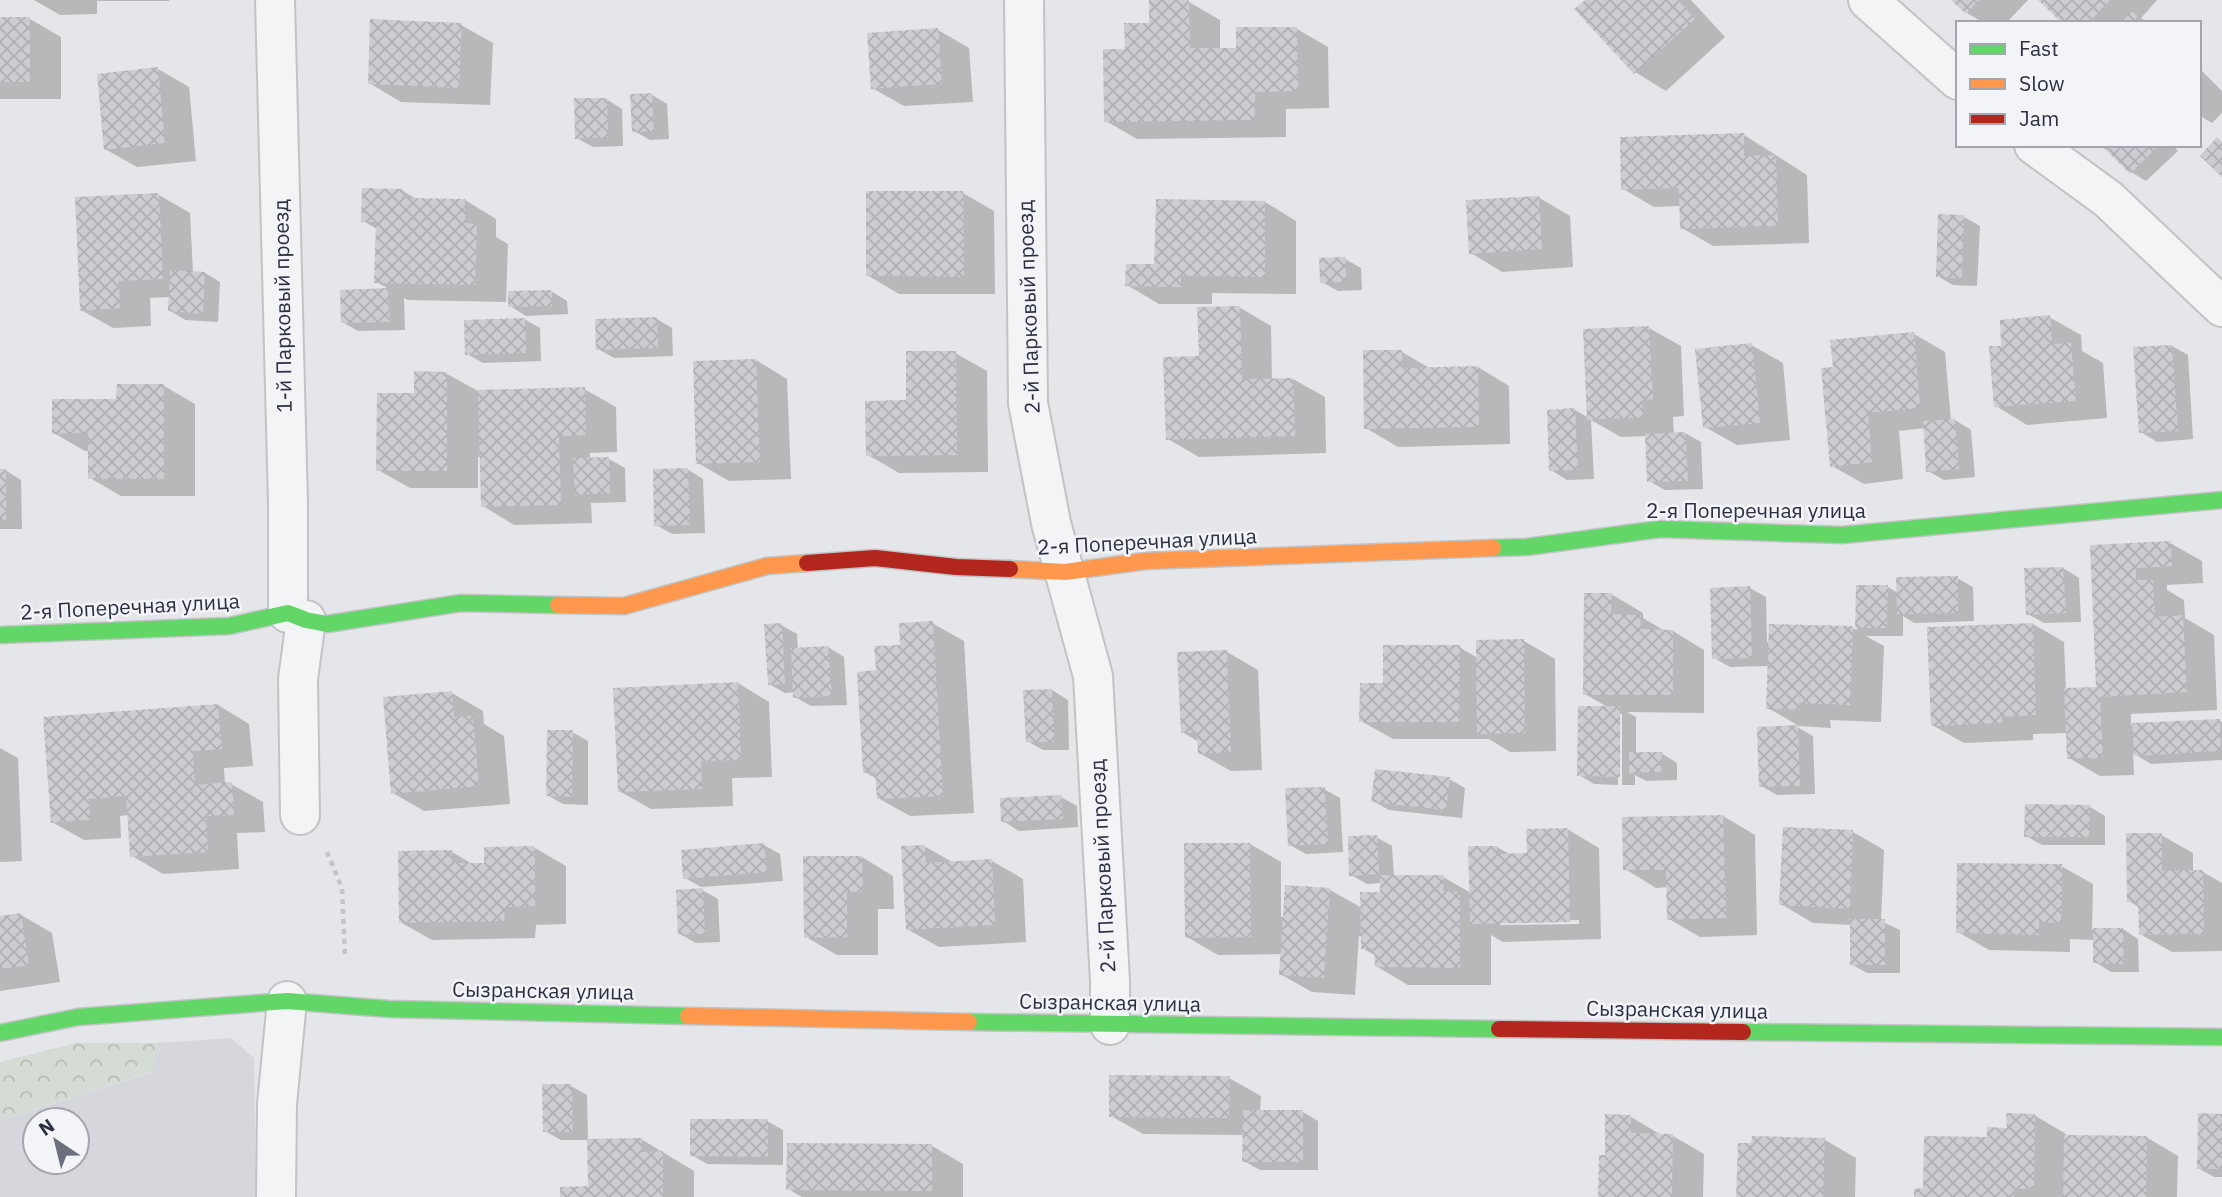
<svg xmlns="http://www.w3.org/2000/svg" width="2222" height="1197" font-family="'IBM Plex Sans',sans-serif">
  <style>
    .built { fill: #d5d7dd; fill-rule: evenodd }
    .forest { fill: url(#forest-crowns) }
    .shadow { fill: #0003; fill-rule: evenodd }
    .building { fill: url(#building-cross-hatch) }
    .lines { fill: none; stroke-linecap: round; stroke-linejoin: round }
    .street-casing { stroke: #c1c3c5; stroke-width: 42 }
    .fast-casing { stroke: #c1c3c5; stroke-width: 19 }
    .slow-casing { stroke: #c1c3c5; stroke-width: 19 }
    .jam-casing { stroke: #c1c3c5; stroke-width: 19 }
    .path { stroke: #c3c4c9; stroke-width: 4.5; stroke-dasharray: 5 5; stroke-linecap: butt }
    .street { stroke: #f3f4f6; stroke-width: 38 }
    .fast { stroke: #63d668; stroke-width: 16 }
    .slow { stroke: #ff974d; stroke-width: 16 }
    .jam { stroke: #b3261e; stroke-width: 16 }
    .labels { text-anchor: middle; stroke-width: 5; stroke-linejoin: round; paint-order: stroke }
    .street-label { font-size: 21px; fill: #2c3041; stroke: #f3f4f8 }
  </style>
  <defs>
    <pattern id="forest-crowns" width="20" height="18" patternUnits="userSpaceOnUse" patternTransform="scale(1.75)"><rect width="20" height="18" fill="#d4dcd5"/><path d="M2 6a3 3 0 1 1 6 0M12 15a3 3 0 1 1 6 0" fill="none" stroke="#b6bdb8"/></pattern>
    <pattern id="building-cross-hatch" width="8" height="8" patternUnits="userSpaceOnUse" patternTransform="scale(1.75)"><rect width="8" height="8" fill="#cbcdd1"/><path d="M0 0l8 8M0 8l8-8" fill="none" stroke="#aeb0b5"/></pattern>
  </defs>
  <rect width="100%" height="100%" fill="#e4e6e9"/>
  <path class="built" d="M231 1038 254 1058 256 1197H0V1121L152 1072 157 1043ZM35 1120H77V1162H35Z"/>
  <path class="forest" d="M76 1043H157L153 1071 0 1121V1062Z"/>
  <g class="shadow">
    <path d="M34 0H169V1H97V14L60 15Z"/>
    <path d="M1587 0H1691L1725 37 1666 91 1635 72Z"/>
    <path d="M1954 0H2028L2006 23H1984L1967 13Z"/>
    <path d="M2041 0H2157L2141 18 2149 23H2065Z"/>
    <path d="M1189 2 1220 20V50L1237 49 1297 29 1328 47 1329 108 1286 109V137L1137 139 1106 121 1126 51Z"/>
    <path d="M0 19H30L61 37V99H0Z"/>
    <path d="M461 25 493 43 490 105 401 102 369 83Z"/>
    <path d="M938 30 969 48 973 102 904 106 872 88Z"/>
    <path d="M2199 68 2222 91V113L2212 123 2202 117 2199 119Z"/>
    <path d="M158 69 189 87 196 161 137 167 105 149Z"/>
    <path d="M652 95 667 104 669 139 650 140 634 131Z"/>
    <path d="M606 99 622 109 623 146 593 147 577 138Z"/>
    <path d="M1744 135 1807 175 1809 243 1713 246 1682 228 1681 206 1654 207 1623 189Z"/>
    <path d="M2104 145H2173L2178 151 2146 181 2131 172Z"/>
    <path d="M403 191 418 200H465L496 219V237L508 244 506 302 408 300 404 298 405 330 358 331 342 322V292L389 289 376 282 377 229 363 221Z"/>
    <path d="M963 193 994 211 995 294H899L867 275Z"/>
    <path d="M159 195 190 213 193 273H205L220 282 218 322 185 320 169 310 170 297 150 298 151 326 113 328 81 310Z"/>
    <path d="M1538 197 1570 216 1573 267 1502 272 1471 253Z"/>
    <path d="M1265 202 1296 221V294L1212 293V304H1159L1127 285Z"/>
    <path d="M1964 217 1980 226 1977 286 1953 285 1937 276Z"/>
    <path d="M1345 259 1361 268 1362 290 1338 291 1322 282Z"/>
    <path d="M551 291 567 301 568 314 526 316 510 306Z"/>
    <path d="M1239 307 1271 326 1272 380 1293 379 1325 397 1326 453 1199 457 1168 439 1200 358Z"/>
    <path d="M2049 317 2081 335 2082 351 2103 363 2107 418 2027 425 1996 406 2003 347Z"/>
    <path d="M524 319 540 328 541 361 483 363 467 354Z"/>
    <path d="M657 319 672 328 673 356 614 358 598 349Z"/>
    <path d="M1649 328 1681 346 1684 416 1673 417 1674 434 1685 433 1701 442 1703 489 1665 490 1649 481 1647 436 1621 437 1591 420 1594 479 1567 480 1551 470 1575 410 1589 418Z"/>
    <path d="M1914 334 1945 352 1951 421 1955 420 1971 430 1975 477 1944 480 1928 471 1925 428 1899 431 1903 479 1864 484 1832 466 1835 368Z"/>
    <path d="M1751 345 1783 363 1790 440 1737 445 1705 427Z"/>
    <path d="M2172 346 2188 355 2193 439 2157 442 2141 432Z"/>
    <path d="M1402 352 1431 369 1478 367 1509 386 1510 444 1398 447 1366 428Z"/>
    <path d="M955 353 987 371 988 472 899 473 868 455 908 402Z"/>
    <path d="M756 360 787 379 791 479 729 481 698 463Z"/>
    <path d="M447 374 478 391 584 389 616 407 617 452 590 453V460L609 459 625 468 626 502 591 503 592 523 514 525 483 506 481 457H478V488H410L378 470 416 395Z"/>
    <path d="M164 386 195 404V496H121L90 478V451H85L54 433 118 401Z"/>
    <path d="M687 469 703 479 705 533 672 534 656 525Z"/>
    <path d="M0 470H5L21 480 22 529H0Z"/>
    <path d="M2170 543 2202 561 2203 583 2167 585V590L2184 600 2185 618 2214 635 2217 710 2131 714V725L2219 721 2222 722V760L2151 764 2133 753 2134 775 2100 776 2069 758 2068 733 2033 734V740L1964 743 1932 725 2033 624 2064 642 2066 690 2098 689 2092 546Z"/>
    <path d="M2063 568 2079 578 2081 622 2044 623 2028 614Z"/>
    <path d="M1957 578 1973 587 1974 621 1914 623 1903 616V636H1866L1884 646 1881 722 1830 720 1831 728 1799 726 1768 708 1769 666 1730 667 1714 658 1750 588 1766 597 1767 642H1770L1852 628 1857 630 1858 587H1888L1898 593Z"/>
    <path d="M1611 594 1643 613V618L1665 631H1673L1704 650V713L1627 712 1636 717V754L1661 753 1677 763V780L1646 781 1635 775V785H1622V714H1618V785L1594 784 1579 775 1609 708 1585 694Z"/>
    <path d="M932 623 964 641 974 813 910 816 878 798 877 779 865 772 878 672 902 647Z"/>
    <path d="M781 625 797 634 798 650 828 647 844 657 847 705 811 706 795 697V692L785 693 769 684Z"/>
    <path d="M1524 641 1555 659 1556 751 1510 752 1489 739H1393L1361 721 1384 685 1459 647 1478 658Z"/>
    <path d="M1227 652 1258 670 1262 770 1231 771 1199 753V742L1182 732Z"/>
    <path d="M738 683 769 702 772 777 732 778 733 806 651 809 619 791Z"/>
    <path d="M1052 690 1068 700 1069 750H1043L1027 741Z"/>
    <path d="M452 693 483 711 484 724 504 736 510 804 424 811 393 793Z"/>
    <path d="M218 705 249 724 253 766 224 768 225 784H231L263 802 265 832 237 833 239 869 163 874 132 856 129 815 120 816 121 838 84 840 52 822Z"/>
    <path d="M1797 727 1813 736 1815 794 1777 795 1761 786Z"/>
    <path d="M572 732 588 741V805L563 804 547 795Z"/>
    <path d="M0 748 18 758 22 861 0 862Z"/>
    <path d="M1449 779 1465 788 1462 818 1389 810 1373 801Z"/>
    <path d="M1324 789 1340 798 1343 852 1306 854 1290 845Z"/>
    <path d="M1061 797 1077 806 1078 827 1019 831 1003 821Z"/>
    <path d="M2090 807 2105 816V845H2042L2026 836Z"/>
    <path d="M1723 816 1755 835 1757 935 1700 937 1669 919 1668 887 1656 888 1625 869Z"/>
    <path d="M1567 829 1599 848 1601 939 1503 942 1491 935V985H1408L1376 966V956L1362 948V936H1359L1355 995 1312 992 1280 974 1282 954 1218 955 1187 937 1250 844 1281 862V917H1284L1330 890 1362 908 1381 894V883L1367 884 1351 875 1376 837 1392 846 1394 877H1443L1471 893 1497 847 1511 855H1528ZM1579 920V924L1500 925V922Z"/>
    <path d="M1853 832 1884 850 1881 921 1900 930V973H1867L1851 964 1852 925 1813 923 1781 904Z"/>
    <path d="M2161 835 2193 853V872H2203L2222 883V951L2172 952 2140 934V908L2129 901Z"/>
    <path d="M764 845 780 854 783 881 701 887 685 878Z"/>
    <path d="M924 846 954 863 992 861 1023 879 1026 942 939 947 907 929Z"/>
    <path d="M535 848 566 866V924L536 925 535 938 432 940 400 922V853L452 852 474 865H486Z"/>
    <path d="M862 857 893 876 894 909H878V955H837L806 937Z"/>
    <path d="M2061 866 2093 884 2092 930 2123 929 2138 939 2139 972H2111L2095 962V940L2070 939V952L1989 950 1958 932Z"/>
    <path d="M702 890 718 899 720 942 696 943 680 934Z"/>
    <path d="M21 915 52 933 60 982 0 991V918Z"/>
    <path d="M1229 1078 1261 1096 1260 1112H1303L1318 1121V1170H1260L1244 1161V1135L1143 1134 1111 1116Z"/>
    <path d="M571 1086 587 1095 588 1140H561L545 1131Z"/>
    <path d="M2034 1115 2066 1134V1136L2146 1137 2178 1156 2177 1197H1916L1988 1139Z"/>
    <path d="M2222 1115V1177H2214L2198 1168Z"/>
    <path d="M1631 1117 1663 1136H1673L1704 1154 1703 1197H1600L1607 1157Z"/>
    <path d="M767 1121 783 1130V1165L707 1164 692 1155Z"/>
    <path d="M1753 1138 1825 1140 1856 1158 1855 1197H1738Z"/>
    <path d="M641 1139 694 1171V1197H562L590 1188Z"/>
    <path d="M932 1146 963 1164V1197H802L788 1189Z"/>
  </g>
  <g class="building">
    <path d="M1149 0H1189L1190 48H1236V27H1297L1298 91 1255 92V120L1104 122 1103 49H1125L1124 23H1149Z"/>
    <path d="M1585 0H1678L1695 19 1634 74 1574 9Z"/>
    <path d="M1951 0H1979L1966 14Z"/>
    <path d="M2038 0H2110L2088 23H2062Z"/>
    <path d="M2131 10 2143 23H2118Z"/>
    <rect x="0" y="17" width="30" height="65"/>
    <path d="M370 19 462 23 459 88 368 84Z"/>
    <path d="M938 28 942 84 871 89 867 33Z"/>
    <path d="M158 67 165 143 104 150 97 74Z"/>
    <path d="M652 93 654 131 632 132 630 94Z"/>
    <path d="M574 98H607L608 137 575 139Z"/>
    <path d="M1744 133V156L1776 155 1778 226 1680 229 1679 188 1621 190 1620 137Z"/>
    <path d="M2217 137 2222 142V177L2200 156Z"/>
    <path d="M2101 145H2159L2130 174Z"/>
    <path d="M362 188 403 189V198L465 199V223L477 224 475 285 374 283 376 222H361Z"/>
    <path d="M866 191H963L964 277 866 276Z"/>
    <path d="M159 193 163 279 119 281 120 308 80 311 75 197Z"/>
    <path d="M1539 196 1542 249 1469 254 1466 200Z"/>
    <path d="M1156 199 1265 201V277L1181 276V287L1125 286 1126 264H1154Z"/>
    <path d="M1938 214 1964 215 1962 278 1936 277Z"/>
    <path d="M1346 257V282L1320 283 1319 258Z"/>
    <path d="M170 270 205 272 203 314 168 311Z"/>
    <path d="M388 288 390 322 341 323 340 290Z"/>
    <path d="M552 290V306L508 307V291Z"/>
    <path d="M1240 306 1242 379 1293 378 1295 436 1166 440 1163 357 1199 356 1197 307Z"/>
    <path d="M2050 315 2052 344 2071 343 2076 401 1994 407 1989 346H2001L2000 320Z"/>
    <path d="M657 317 658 348 596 350 595 319Z"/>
    <path d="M525 318 526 353 465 355 464 320Z"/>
    <path d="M1649 326 1653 399 1642 400 1643 417 1587 420 1583 329Z"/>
    <path d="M1914 332 1920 408 1868 413 1872 462 1830 467 1821 368 1833 367 1830 340Z"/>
    <path d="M1752 343 1760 423 1703 428 1695 349Z"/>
    <path d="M2172 345 2178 431 2139 433 2133 347Z"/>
    <path d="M1363 350H1402L1403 368 1478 366 1479 427 1364 429Z"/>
    <path d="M906 351H956L957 455 866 456 865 401 906 400Z"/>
    <path d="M756 359 760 462 696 464 693 361Z"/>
    <path d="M414 371 447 372V471H376L377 393H414Z"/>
    <path d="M117 384H164V479H88V433L52 434V399H116Z"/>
    <path d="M585 387 586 435 559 436 561 505 481 507 478 390Z"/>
    <path d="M1575 408 1578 470 1549 471 1547 410Z"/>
    <path d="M1955 419 1959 469 1926 472 1923 421Z"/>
    <path d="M1685 432 1688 481 1647 482 1645 434Z"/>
    <path d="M609 457 610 493 575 495 573 458Z"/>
    <path d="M688 468 690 525 654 526 653 469Z"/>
    <rect x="0" y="469" width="6" height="51"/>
    <path d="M2171 541 2172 566 2136 568V580H2153L2155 617 2183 615 2187 692 2100 697 2103 758 2067 759 2064 688 2096 687 2090 545Z"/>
    <path d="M2063 567 2066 613 2026 615 2024 568Z"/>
    <path d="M1958 576V613L1897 614 1896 577Z"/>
    <path d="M1856 585H1888L1887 628H1855Z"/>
    <path d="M1750 586 1752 658 1712 659 1710 588Z"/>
    <path d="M1584 593H1612L1611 614 1641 615 1640 629 1673 630V695H1583Z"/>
    <path d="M933 621 943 796 877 799 875 772 863 773 857 672 876 670 874 646 900 645 899 623Z"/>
    <path d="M782 623 785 684 768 685 764 624Z"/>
    <path d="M2033 623 2036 715 2002 717V723L1931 726 1927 627Z"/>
    <path d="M1769 624 1853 626 1850 705 1799 703 1800 710 1766 709Z"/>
    <path d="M1524 639 1525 733 1477 734 1476 640Z"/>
    <path d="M1383 645H1460L1459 722H1359L1360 683H1383Z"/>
    <path d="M828 646 832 696 793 698 791 648Z"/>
    <path d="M1227 650 1231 752 1198 754 1197 732 1181 733 1177 652Z"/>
    <path d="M738 682 741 760 701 761 702 789 618 792 613 688Z"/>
    <path d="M1052 689 1054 742H1026L1023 690Z"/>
    <path d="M452 691 454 717 473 716 479 786 391 794 383 697Z"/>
    <path d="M218 704 222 749 193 751 195 785 232 782 234 815 206 816 208 852 130 857 126 796 89 799 90 820 51 823 43 717Z"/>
    <path d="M1578 706H1620V777L1577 776Z"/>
    <path d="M2220 719 2221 751 2134 756 2132 723Z"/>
    <path d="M1798 725 1800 786 1759 787 1757 727Z"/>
    <path d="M547 730H573L572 797 546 796Z"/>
    <path d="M1629 752H1662L1661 772 1629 773Z"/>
    <path d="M1375 769 1450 777 1446 810 1371 802Z"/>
    <path d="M1325 787 1328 844 1288 846 1285 788Z"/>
    <path d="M1061 795 1063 819 1001 822 1000 798Z"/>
    <path d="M2025 804 2090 805 2089 837H2024Z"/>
    <path d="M1723 815 1726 918 1667 920 1666 870H1623L1622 817Z"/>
    <path d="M1783 827 1853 830 1850 909 1779 905Z"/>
    <path d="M1568 828 1570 922 1470 924 1468 846H1497V854L1527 853 1526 829Z"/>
    <path d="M2126 833H2162V871L2203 870 2204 934 2139 935 2138 902H2127Z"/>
    <path d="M1377 835 1379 874 1349 876 1348 836Z"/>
    <path d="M764 843 767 872 683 879 681 850Z"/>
    <path d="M1184 843H1250L1251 937 1185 938Z"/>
    <path d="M925 845 926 863 992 859 995 925 906 930 901 846Z"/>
    <path d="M535 846V906L505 907 504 921 399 923 398 851 452 850V863H484V847Z"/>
    <path d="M803 856H862L863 892H847V937L804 938Z"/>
    <path d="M1957 863 2062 864 2061 923 2039 922V935L1956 933Z"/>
    <path d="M1380 875H1444L1443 891 1460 892V968L1375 967 1374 949H1361L1360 892H1380Z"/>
    <path d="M1285 885 1330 888 1324 978 1279 975Z"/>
    <path d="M703 888 705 934 678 935 676 890Z"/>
    <path d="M21 913 29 965 0 969V916Z"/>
    <rect x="1850" y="919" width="35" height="46"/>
    <path d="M2093 928H2123L2124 964 2093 963Z"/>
    <path d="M1109 1075 1230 1076 1229 1118 1109 1117Z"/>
    <path d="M542 1084H572L573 1132H543Z"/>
    <path d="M1243 1110H1303V1162H1242Z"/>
    <path d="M2006 1113 2035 1114 2034 1189H2014V1197H1914V1189L1923 1188 1924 1136 1987 1137V1127L2007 1128Z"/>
    <path d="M2198 1113 2222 1114V1169H2197Z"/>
    <path d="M1605 1114 1631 1115V1133L1673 1134 1672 1197H1598L1599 1155H1605Z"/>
    <path d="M690 1119H768V1157L690 1156Z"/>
    <path d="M2064 1135 2147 1136 2146 1197H2063Z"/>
    <path d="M1752 1136 1825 1138 1823 1197H1736L1738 1143H1751Z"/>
    <path d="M642 1138V1152L663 1151V1197H560V1187L588 1186 587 1139Z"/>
    <path d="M787 1143 932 1144V1191L786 1190Z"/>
  </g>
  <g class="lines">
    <defs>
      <g id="street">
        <path d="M275 0 288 504V613"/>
        <path d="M1024 0 1028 403 1051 523 1093 676 1110 981V1025"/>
        <path d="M1868 0 1958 80"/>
        <path d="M2034 145 2108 199 2222 307"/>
        <path d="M300 815 298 679 306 620"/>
        <path d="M276 1197 277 1104 287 1001"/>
      </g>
      <g id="fast">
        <path d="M1493 548 1527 547 1660 529 1842 535 2222 500"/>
        <path d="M0 635 229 626 288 613 306 620 327 624 461 603 558 605"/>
        <path d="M969 1022 1499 1029"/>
        <path d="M1743 1032 2222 1037"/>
        <path d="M0 1033 78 1017 287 1001 389 1009 688 1016"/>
      </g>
      <g id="slow">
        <path d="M1010 569 1065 572 1145 561 1493 548"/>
        <path d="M558 605 624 606 767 566 807 563"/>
        <path d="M688 1016 969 1022"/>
      </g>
      <g id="jam">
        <path d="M807 563 875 558 956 567 1010 569"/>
        <path d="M1499 1029 1743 1032"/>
      </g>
    </defs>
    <use href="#street" class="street-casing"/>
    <use href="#fast" class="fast-casing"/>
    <use href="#slow" class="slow-casing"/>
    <use href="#jam" class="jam-casing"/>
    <path class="path" d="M327 852 342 888 345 956"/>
    <use href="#street" class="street"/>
    <use href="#fast" class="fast"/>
    <use href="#slow" class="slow"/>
    <use href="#jam" class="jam"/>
  </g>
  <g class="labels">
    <g class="street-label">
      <text transform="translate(283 306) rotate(-91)" y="7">1-й Парковый проезд</text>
      <text transform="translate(1029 307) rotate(-92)" y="7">2-й Парковый проезд</text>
      <text x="1756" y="518">2-я Поперечная улица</text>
      <text transform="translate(1147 542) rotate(-3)" y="7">2-я Поперечная улица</text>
      <text transform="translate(130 607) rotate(-3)" y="7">2-я Поперечная улица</text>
      <text transform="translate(1103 866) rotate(-93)" y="7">2-й Парковый проезд</text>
      <text transform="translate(543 991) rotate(1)" y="7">Сызранская улица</text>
      <text transform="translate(1110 1003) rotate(1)" y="7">Сызранская улица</text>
      <text transform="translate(1677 1010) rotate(1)" y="7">Сызранская улица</text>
    </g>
  </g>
  <rect x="1956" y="21" width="245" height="126" fill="#f3f4f8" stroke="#a3a6af" stroke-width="2"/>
  <rect x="1970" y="44" width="35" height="10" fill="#63d668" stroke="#a3a6af" stroke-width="2"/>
  <text x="2019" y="56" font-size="21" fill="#2c3041">Fast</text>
  <rect x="1970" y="79" width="35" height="10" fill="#ff974d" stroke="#a3a6af" stroke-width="2"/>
  <text x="2019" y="91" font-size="21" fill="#2c3041">Slow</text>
  <rect x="1970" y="114" width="35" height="10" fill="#b3261e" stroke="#a3a6af" stroke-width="2"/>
  <text x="2019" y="126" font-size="21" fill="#2c3041">Jam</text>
  <g transform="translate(56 1141) rotate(325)"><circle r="33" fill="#f3f4f8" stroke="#a3a6af" stroke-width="2"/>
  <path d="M0-5L12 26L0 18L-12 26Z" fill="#6c707c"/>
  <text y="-10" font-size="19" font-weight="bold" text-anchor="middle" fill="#2c3041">N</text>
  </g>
</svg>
